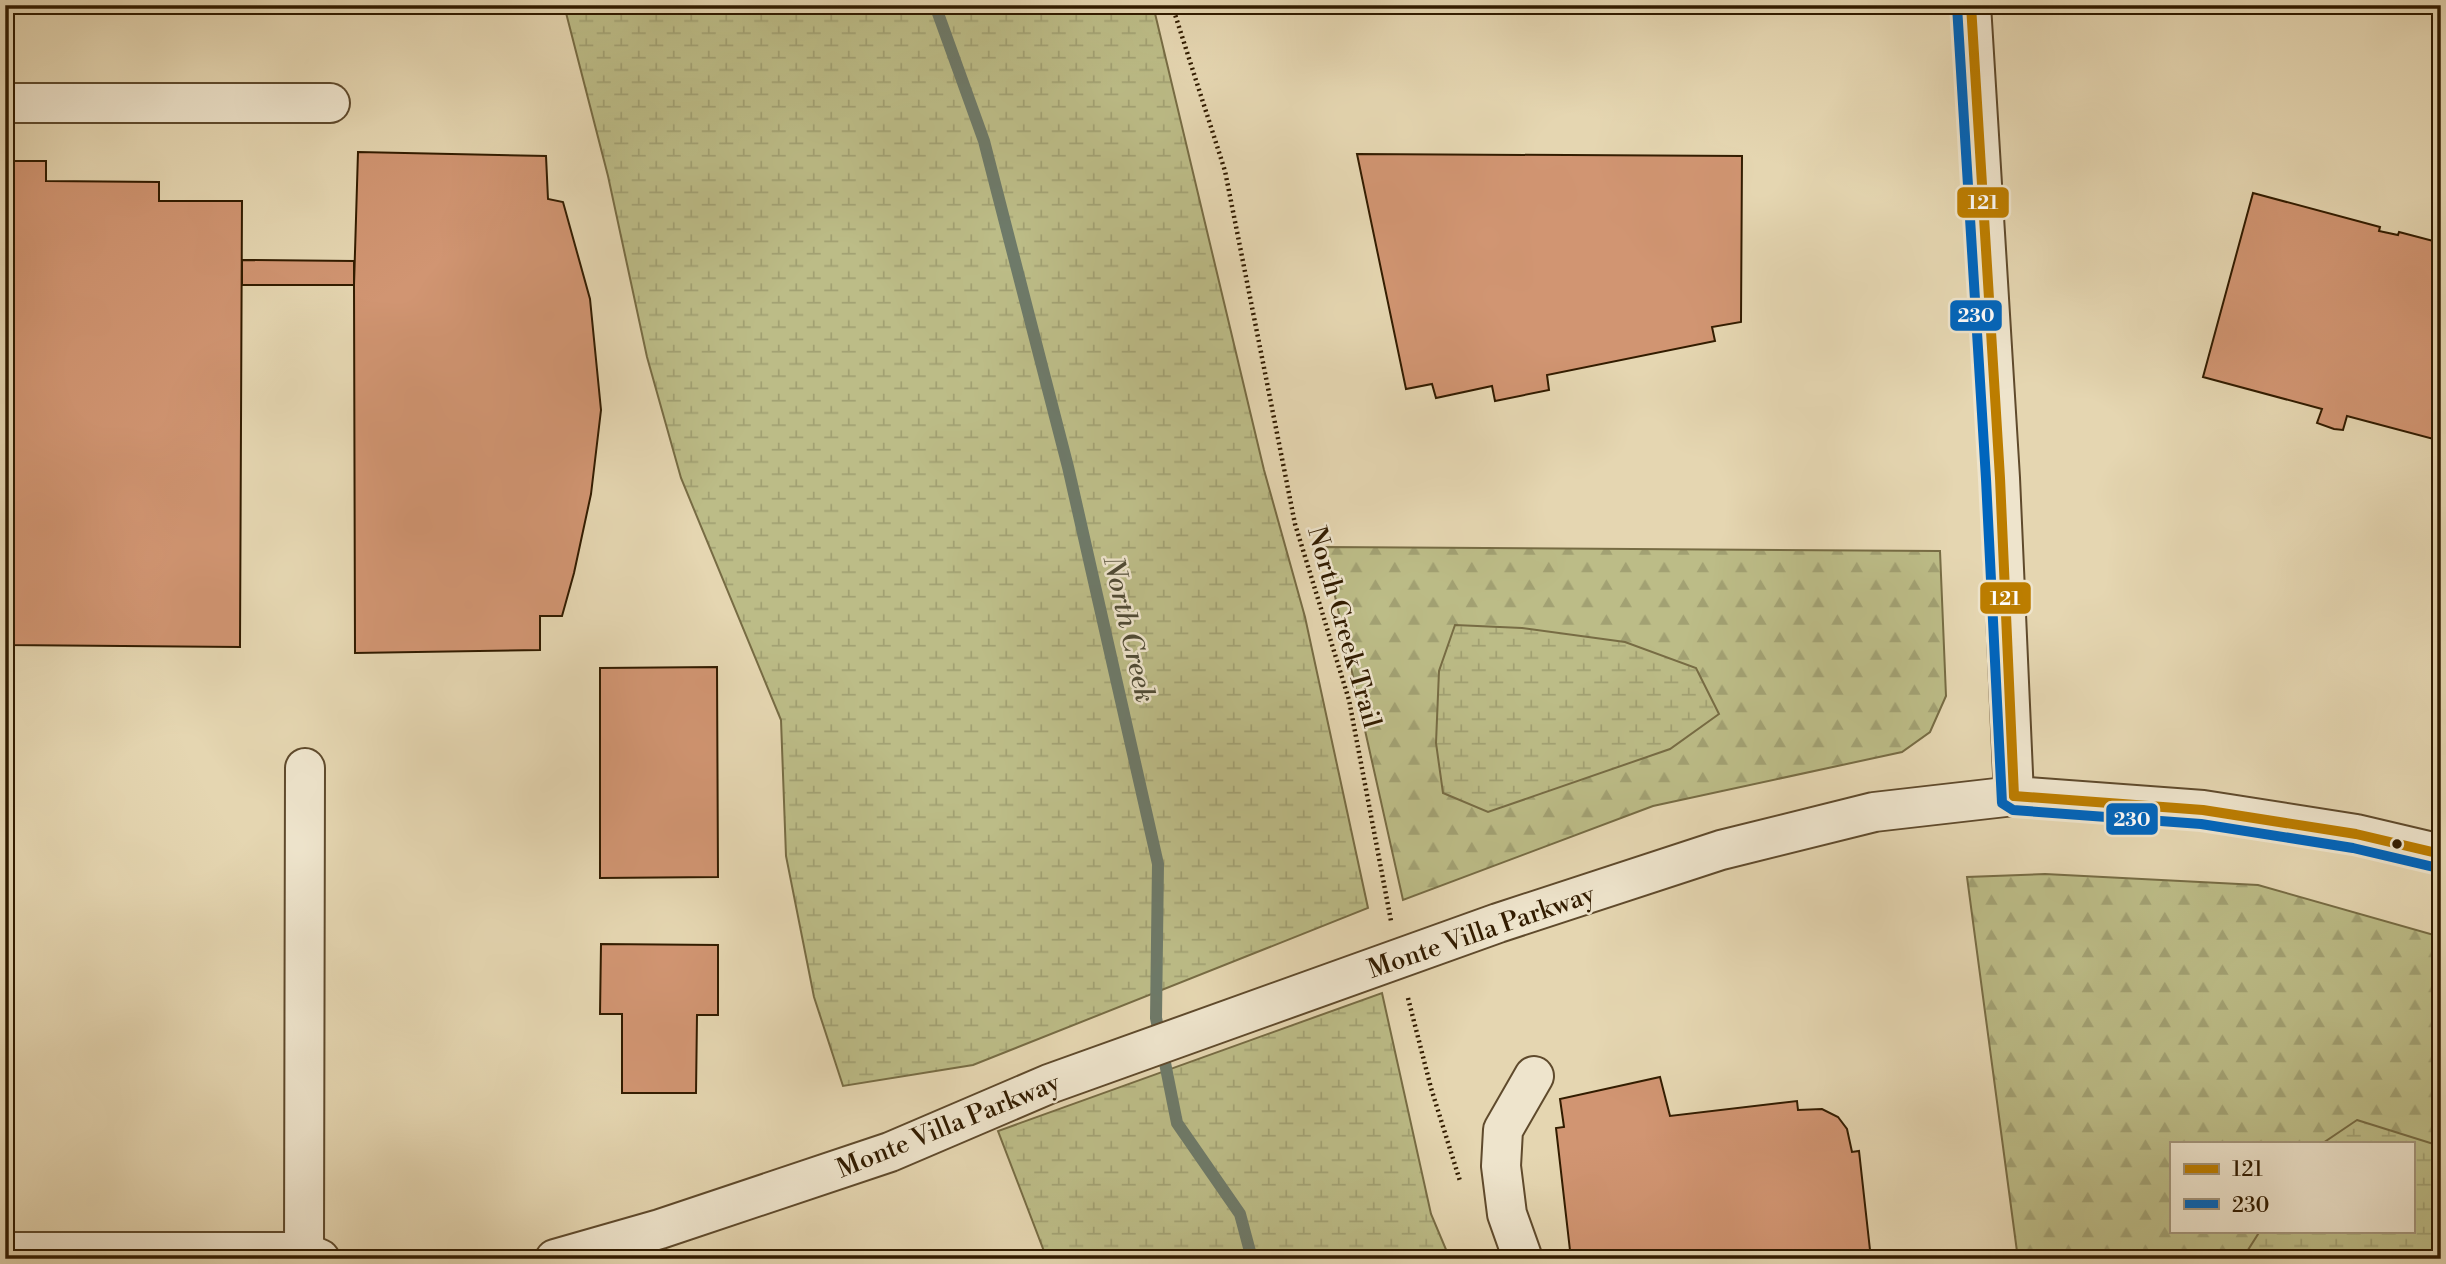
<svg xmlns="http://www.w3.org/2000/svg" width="2446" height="1264" font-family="'Libre Bodoni',serif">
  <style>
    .forest { fill: url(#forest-firs); stroke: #776c44; stroke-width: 2; fill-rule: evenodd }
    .wetland { fill: url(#wetland-marsh); stroke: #776c44; stroke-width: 2 }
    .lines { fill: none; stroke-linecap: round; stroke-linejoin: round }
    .stream { stroke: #6e7a69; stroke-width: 12 }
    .building { fill: #d19572; stroke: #321c00; stroke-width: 2 }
    .minor-casing { stroke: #5f4a2c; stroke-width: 42 }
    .path { stroke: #321c00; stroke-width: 4.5; stroke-dasharray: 2 3.5; stroke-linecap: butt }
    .minor { stroke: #eee4cc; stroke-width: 38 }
    .bus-1-casing { stroke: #eee4cc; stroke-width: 16 }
    .bus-2-casing { stroke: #eee4cc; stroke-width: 16 }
    .bus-1 { stroke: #bc7d00; stroke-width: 10 }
    .bus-2 { stroke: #0065bd; stroke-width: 10 }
    .bus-dot { fill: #321c00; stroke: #eee4cc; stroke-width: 2.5 }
    .labels { text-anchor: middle; stroke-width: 5; stroke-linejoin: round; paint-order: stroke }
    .street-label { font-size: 26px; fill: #321c00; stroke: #eee4cc }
    .water-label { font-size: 28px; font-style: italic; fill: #504b35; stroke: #eee4cc }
    .line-badge { stroke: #eee4cc; stroke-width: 2.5 }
    .badge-label { font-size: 19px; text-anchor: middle; font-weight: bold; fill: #fff }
  </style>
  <defs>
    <pattern id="forest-firs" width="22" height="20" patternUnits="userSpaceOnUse" patternTransform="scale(1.75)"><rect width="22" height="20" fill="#bcbc87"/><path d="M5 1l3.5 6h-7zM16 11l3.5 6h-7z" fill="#a2a173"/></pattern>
    <pattern id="wetland-marsh" width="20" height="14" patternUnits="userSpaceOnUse" patternTransform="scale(1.75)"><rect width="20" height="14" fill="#bcbc87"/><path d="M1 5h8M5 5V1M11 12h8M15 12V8" fill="none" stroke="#a2a173"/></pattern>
  </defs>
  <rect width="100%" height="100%" fill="#e5d6b1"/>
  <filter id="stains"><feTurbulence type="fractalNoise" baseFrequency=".00286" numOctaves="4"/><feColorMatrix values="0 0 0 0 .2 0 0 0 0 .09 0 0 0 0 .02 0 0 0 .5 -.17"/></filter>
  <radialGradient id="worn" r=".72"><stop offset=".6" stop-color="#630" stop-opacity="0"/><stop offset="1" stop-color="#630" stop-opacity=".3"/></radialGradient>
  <g class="forest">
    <path d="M1324 547 1940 551 1946 696 1930 732 1902 752 1653 806 1403 900Z"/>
    <path d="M2045 874 2258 885 2441 937V1259H2018L1967 877ZM2171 1143H2413V1231H2171Z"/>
  </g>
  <g class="wetland">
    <path d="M564 5H1153L1264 470 1305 617 1368 908 973 1065 843 1086 814 997 786 856 781 720 681 478 647 357 608 176Z"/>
    <path d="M1455 625 1522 628 1625 642 1696 668 1719 714 1670 749 1488 812 1443 793 1436 743 1439 671Z"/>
    <path d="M1382 993 1431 1214 1450 1259H1047L998 1131Z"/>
    <path d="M2357 1120 2440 1146 2441 1259H2251L2248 1250 2260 1231H2413V1143H2323Z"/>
  </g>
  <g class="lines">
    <path class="stream" d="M935 5 984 141 1068 467 1158 864 1156 1018 1177 1123 1240 1214 1252 1259"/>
  </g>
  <g class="building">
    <path d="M358 152 546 156 548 199 563 202 590 299 601 410 591 494 574 573 562 616H540V650L355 653 354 285Z"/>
    <path d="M1357 154 1742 156 1741 322 1712 327 1715 341 1547 375 1549 390 1495 401 1492 386 1436 398 1432 384 1406 389Z"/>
    <path d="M5 161H46V181L159 182V201H242L240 647 5 645Z"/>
    <path d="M2253 193 2380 227 2379 231 2398 235 2399 232 2441 243V441L2347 416 2343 430 2334 429 2317 423 2322 409 2203 377Z"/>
    <path d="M242 260 354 261V285H242Z"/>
    <path d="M717 667 718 877 600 878V668Z"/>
    <path d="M601 944 718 945V1015H697L696 1093H622V1014H600Z"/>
    <path d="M1660 1077 1670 1116 1797 1101 1798 1110 1822 1109 1838 1117 1847 1129 1852 1152 1859 1151 1871 1259H1571L1556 1128 1564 1127 1560 1099Z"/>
  </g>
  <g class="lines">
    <defs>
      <g id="minor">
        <path d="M1971 5 2000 478 2014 796"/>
        <path d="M5 103H330"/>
        <path d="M5 1252H304L320 1259"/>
        <path d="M304 1252 305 768"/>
        <path d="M555 1259 660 1229 890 1152 1049 1084 1498 923 1721 850 1874 812 2014 796 2203 810 2356 834 2441 854"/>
        <path d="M1523 1259 1507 1214 1501 1166 1503 1130 1534 1076"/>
      </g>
    </defs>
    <use href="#minor" class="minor-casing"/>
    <g class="path">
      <path d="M1172 5 1225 171 1295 524 1349 700 1391 921"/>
      <path d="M1408 998 1431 1088 1460 1181"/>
    </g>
    <use href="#minor" class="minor"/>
    <defs>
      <g id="bus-1">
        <path d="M1971 5 2000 478 2014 796"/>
        <path d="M2014 796 2203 810 2356 834 2441 854"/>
      </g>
      <path id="bus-2" d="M1957 6 1986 479 2002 803 2013 810 2201 824 2353 848 2438 868"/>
    </defs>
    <use href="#bus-1" class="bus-1-casing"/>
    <use href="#bus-2" class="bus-2-casing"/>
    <use href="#bus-1" class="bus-1"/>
    <use href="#bus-2" class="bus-2"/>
  </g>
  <circle class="bus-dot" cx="2397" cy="844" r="6"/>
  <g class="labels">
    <g class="street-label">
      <text transform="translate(1345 627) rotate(74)" y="9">North Creek Trail</text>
      <text transform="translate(1481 931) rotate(-19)" y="9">Monte Villa Parkway</text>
      <text transform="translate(948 1125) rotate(-22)" y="9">Monte Villa Parkway</text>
    </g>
    <g class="water-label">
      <text transform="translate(1130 629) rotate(77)" y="10">North Creek</text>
    </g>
  </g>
  <g class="line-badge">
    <rect x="1956" y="186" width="54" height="33" rx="7" fill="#bc7d00"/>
    <rect x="1949" y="299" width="54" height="33" rx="7" fill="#0065bd"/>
    <rect x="1979" y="581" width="53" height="34" rx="7" fill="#bc7d00"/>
    <rect x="2105" y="802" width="54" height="34" rx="7" fill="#0065bd"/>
  </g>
  <g class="badge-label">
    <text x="1983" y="209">121</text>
    <text x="1976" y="322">230</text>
    <text x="2005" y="605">121</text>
    <text x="2132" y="826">230</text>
  </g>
  <rect width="2446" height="1264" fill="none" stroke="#e5d6b1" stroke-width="28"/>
  <rect x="7" y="7" width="2432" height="1250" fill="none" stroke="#321c00" stroke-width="3.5"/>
  <rect x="14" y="14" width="2418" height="1236" fill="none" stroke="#321c00" stroke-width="2"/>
  <rect x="2170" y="1142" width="245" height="91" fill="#eee4cc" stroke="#a3947a" stroke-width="2"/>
  <rect x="2184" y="1164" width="35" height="10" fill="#bc7d00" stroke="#a3947a" stroke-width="2"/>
  <text x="2232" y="1176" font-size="21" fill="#321c00">121</text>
  <rect x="2184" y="1199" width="35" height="10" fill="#0065bd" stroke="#a3947a" stroke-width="2"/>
  <text x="2232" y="1212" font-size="21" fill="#321c00">230</text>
  <rect width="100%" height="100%" filter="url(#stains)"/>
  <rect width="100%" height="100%" fill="url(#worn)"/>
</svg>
